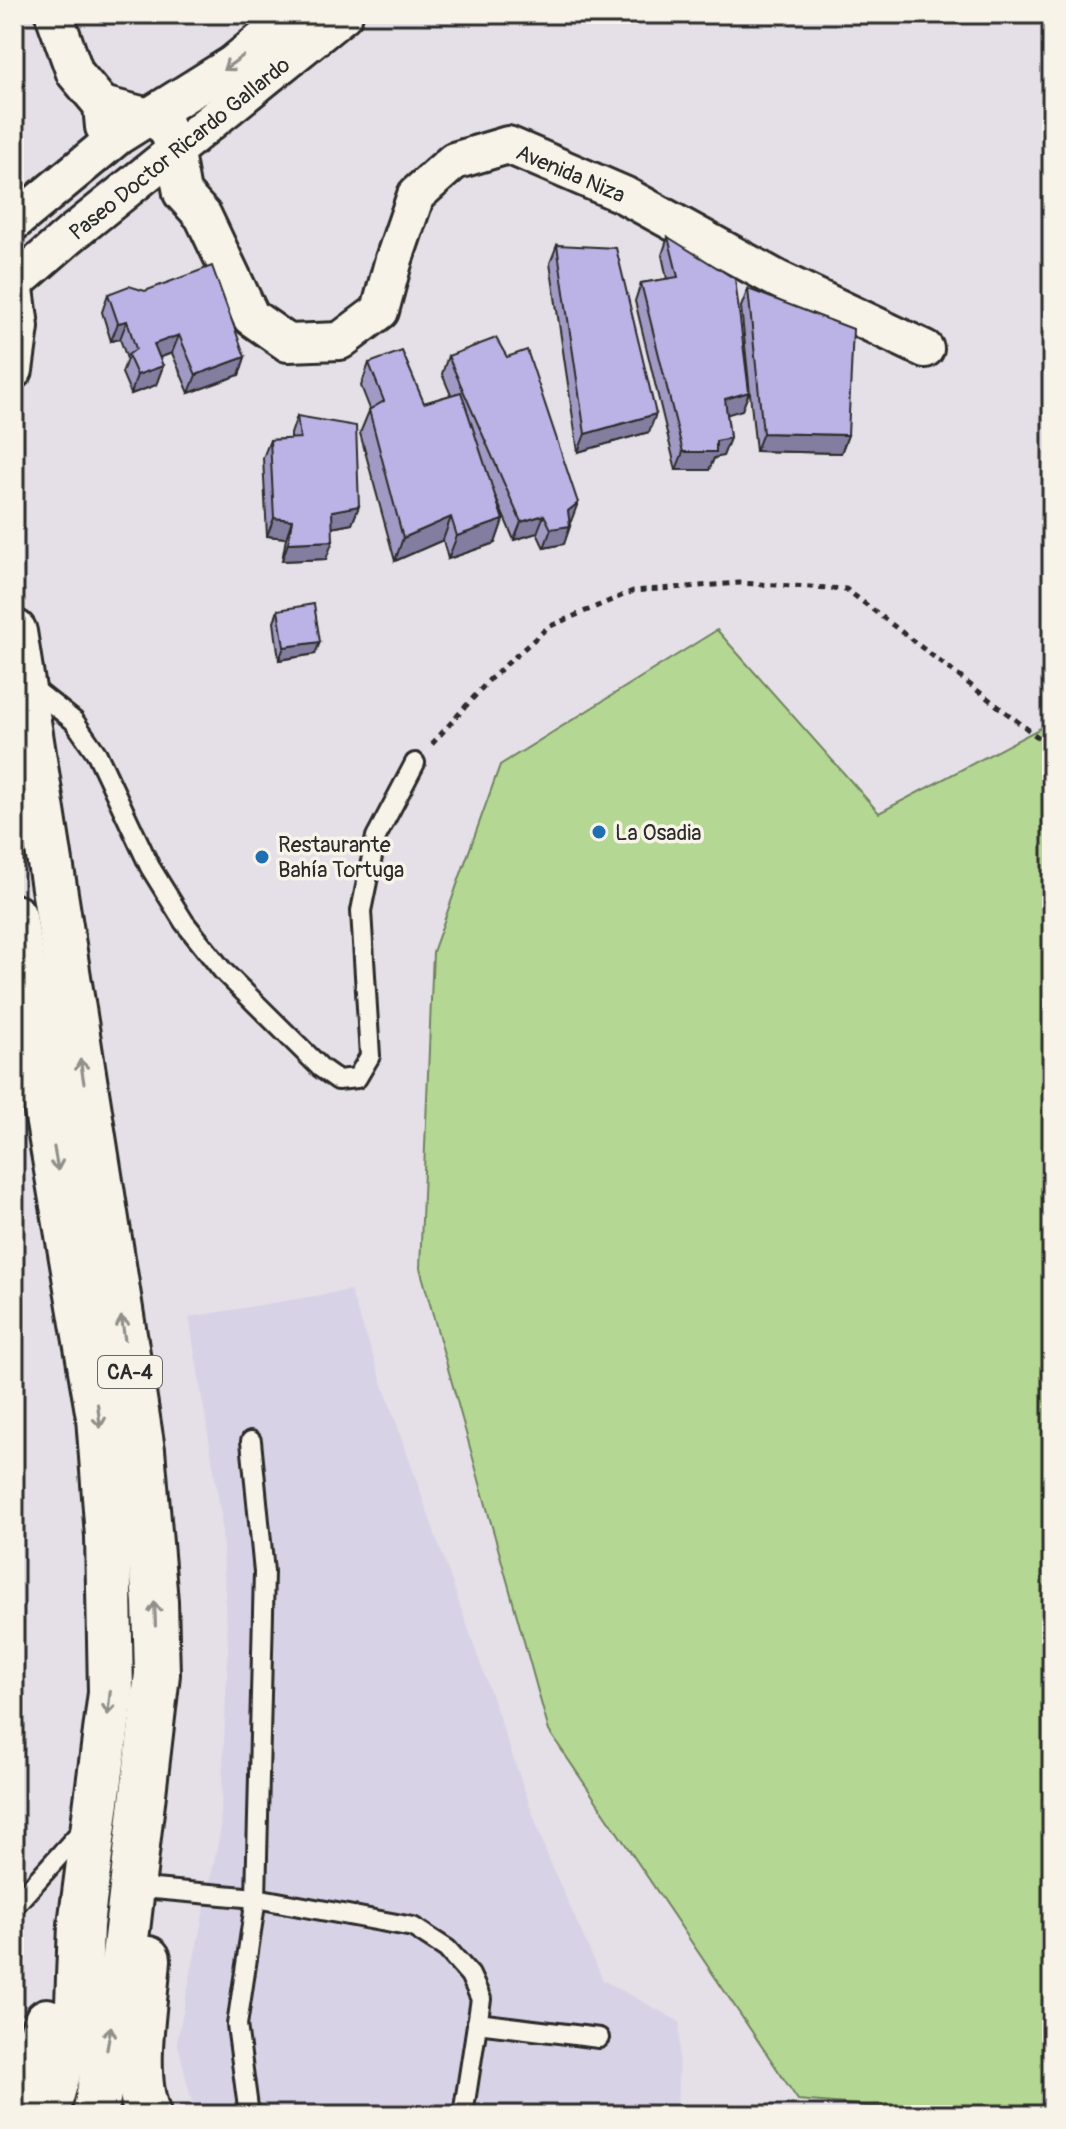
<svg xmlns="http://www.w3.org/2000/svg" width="1066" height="2129" font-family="Pangolin,sans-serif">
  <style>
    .built { fill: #d8d2e6 }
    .green { fill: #b4d893; stroke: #70825f; stroke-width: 2 }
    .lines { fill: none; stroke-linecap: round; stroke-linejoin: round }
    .lane-casing { stroke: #2b2b2b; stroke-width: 24 }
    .street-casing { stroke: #2b2b2b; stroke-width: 42 }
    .highway-casing { stroke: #2b2b2b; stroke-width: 50 }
    .path { stroke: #2b2b2b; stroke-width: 5; stroke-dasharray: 6 6; stroke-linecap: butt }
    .lane { stroke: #f7f3e8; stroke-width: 18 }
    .street { stroke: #f7f3e8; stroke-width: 36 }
    .highway { stroke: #f7f3e8; stroke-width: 44 }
    .wall { fill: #a19ac5; stroke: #2b2b2b; stroke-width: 2 }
    .shaded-wall { fill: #837da0; stroke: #2b2b2b; stroke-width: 2 }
    .building { fill: #bbb3e5; stroke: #2b2b2b; stroke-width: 2 }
    .oneway { stroke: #918f8a }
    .poi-dot { fill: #1f6fb2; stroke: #f7f3e8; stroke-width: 3 }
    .labels { text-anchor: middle; stroke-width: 7; stroke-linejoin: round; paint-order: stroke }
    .shield { fill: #f7f3e8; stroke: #686764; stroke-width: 2 }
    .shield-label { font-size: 20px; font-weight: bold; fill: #2b2b2b }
    .street-label { font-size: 22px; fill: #2b2b2b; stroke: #f7f3e8 }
    .poi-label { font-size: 22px; fill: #2b2b2b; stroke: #f7f3e8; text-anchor: start }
  </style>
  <rect width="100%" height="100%" fill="#e5e0e7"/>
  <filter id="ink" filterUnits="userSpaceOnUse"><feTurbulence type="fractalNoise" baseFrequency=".0125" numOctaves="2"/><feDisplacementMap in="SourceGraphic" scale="16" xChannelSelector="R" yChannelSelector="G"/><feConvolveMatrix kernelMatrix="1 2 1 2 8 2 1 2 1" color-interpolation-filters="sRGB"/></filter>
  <g filter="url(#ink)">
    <path class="built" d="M350 1290 549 1860 603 1980 680 2022 677 2115H195L177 2041 220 1832 228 1648 221 1515 189 1317Z"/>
    <path class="green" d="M717 630 879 813 1052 722V2115H975L798 2100 549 1731 420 1268 433 952 500 765Z"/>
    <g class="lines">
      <defs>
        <g id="lane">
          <path d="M30 686 74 721 97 754 150 867 184 922 223 971 321 1068 338 1080 357 1078 370 1056 361 911 376 837 415 763"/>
          <path d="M154 1889 256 1898 413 1927 447 1949 470 1975 481 1999 463 2115"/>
          <path d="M14 1906 84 1828"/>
          <path d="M477 2023 599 2038"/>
          <path d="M249 2115 237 2025 256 1898 264 1572 251 1441"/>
        </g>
        <g id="street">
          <path d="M54 14 75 73 102 105 104 127"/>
          <path d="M102 105 149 117 165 126 173 142 182 193 203 216 251 317 288 343 340 341 380 311 394 259 416 195 454 161 508 145 624 195 777 279 925 349"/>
          <path d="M14 222 118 136 233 64 294 14"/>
          <path d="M14 281 20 327 14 370"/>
          <path d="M15 283 69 236 344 14"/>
        </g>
        <g id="highway">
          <path d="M14 632 142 1450 155 1602 157 1674 124 1956 95 2115"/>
          <path d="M14 917 99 1417 108 1536 111 1693 81 1925 78 2004 46 2115"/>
          <path d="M14 2102 47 2021"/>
          <path d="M148 2115C131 2073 145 2004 148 1959"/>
        </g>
      </defs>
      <use href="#lane" class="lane-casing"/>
      <use href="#street" class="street-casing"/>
      <use href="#highway" class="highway-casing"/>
      <path class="path" d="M432 744 490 679 548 627 633 591 740 583 846 589 1052 748"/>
      <use href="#lane" class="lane"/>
      <use href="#street" class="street"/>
      <use href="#highway" class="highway"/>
    </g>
    <g class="wall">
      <path d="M668 237 749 392 742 410 727 414 730 438 723 456 714 458 709 470H676L635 301 641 283 667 279 662 255Z"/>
      <path d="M557 245 649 432 578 452 550 263Z"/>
      <path d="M748 289 848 435 841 453 756 451 741 307Z"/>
      <path d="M108 294 245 357 239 375 189 393 172 353 159 358 163 366 156 385 131 394 122 373 127 359 120 339 111 341 102 312Z"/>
      <path d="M448 356 571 521 570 522V526L564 544 544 548 537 533 514 540 495 496 503 520 495 543 448 559 443 540 395 561 360 433 370 409 361 386 369 363 424 403 451 395 442 374Z"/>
      <path d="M297 416 359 506 352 524 332 528 326 559 282 561 286 538 267 536 263 458 270 440 291 439V434Z"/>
      <path d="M278 610 315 654 279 660 274 622Z"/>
    </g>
    <g class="shaded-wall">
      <path d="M127 321 120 339 111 341 118 323Z"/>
      <path d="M179 335 172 353 147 362 154 344Z"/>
      <path d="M245 357 239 375 189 393 196 375Z"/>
      <path d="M163 366 156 385 131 394 137 375Z"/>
      <path d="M749 392 742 410 719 417 725 399Z"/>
      <path d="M656 414 649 432 578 452 585 434Z"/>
      <path d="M763 433 848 435 841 453 756 451Z"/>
      <path d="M730 438 723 456 714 458 709 470H676L683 452 716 441Z"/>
      <path d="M578 503 571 521 563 527 570 526 564 544 544 548 551 529 568 511Z"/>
      <path d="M359 506 352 524 326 529 332 511Z"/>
      <path d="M544 515 537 533 514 540 521 522Z"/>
      <path d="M451 517 443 540 395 561 403 538Z"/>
      <path d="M274 518 292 520 286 538 267 536Z"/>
      <path d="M503 520 495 543 448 559 457 536Z"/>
      <path d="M333 541 326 559 282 561 288 543Z"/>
      <path d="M320 642 315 654 279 660 284 647Z"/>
    </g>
    <g class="building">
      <path d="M668 237 735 279 749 392 725 399 730 438 716 441V452H683L641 283 678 277Z"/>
      <path d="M557 245 616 248 656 414 585 434Z"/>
      <path d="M212 266 245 357 196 375 179 335 154 344 163 366 137 375 128 355 136 349 127 321 118 323 108 294 129 286 145 291Z"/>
      <path d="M748 289 853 329 848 435 763 433Z"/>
      <path d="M496 338 507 357 527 350 578 503 568 511 570 526 551 529 544 515 521 522 448 356Z"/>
      <path d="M402 351 424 403 461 392 503 520 457 536 451 517 403 538 369 410 384 401 369 363Z"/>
      <path d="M297 416 356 426 359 506 332 511 333 541 288 543 292 520 274 518 270 440 300 438Z"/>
      <path d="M314 604 320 642 284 647 278 610Z"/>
    </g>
    <defs><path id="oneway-shaft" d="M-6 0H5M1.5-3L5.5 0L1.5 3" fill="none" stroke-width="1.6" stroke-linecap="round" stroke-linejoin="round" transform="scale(2)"/></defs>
    <g class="oneway">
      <use href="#oneway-shaft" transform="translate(233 63) rotate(144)"/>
      <use href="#oneway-shaft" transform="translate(82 1071) rotate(-99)"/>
      <use href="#oneway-shaft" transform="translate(56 1159) rotate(80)"/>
      <use href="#oneway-shaft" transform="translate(123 1328) rotate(-99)"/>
      <use href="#oneway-shaft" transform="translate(99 1416) rotate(83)"/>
      <use href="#oneway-shaft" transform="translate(155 1614) rotate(-92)"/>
      <use href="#oneway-shaft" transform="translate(109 1703) rotate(96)"/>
      <use href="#oneway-shaft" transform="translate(109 2038) rotate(-80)"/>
    </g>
  </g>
  <g class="poi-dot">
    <circle cx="599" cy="832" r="8"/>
    <circle cx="262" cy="857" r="8"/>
  </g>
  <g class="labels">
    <rect class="shield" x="98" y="1356" width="64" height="32" rx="6"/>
    <g class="shield-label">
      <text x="130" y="1379">CA-4</text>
    </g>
    <g class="street-label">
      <text transform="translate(179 148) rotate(-39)" y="8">Paseo Doctor Ricardo Gallardo</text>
      <text transform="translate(571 173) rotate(23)" y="8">Avenida Niza</text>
    </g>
    <g class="poi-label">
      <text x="615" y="840">La Osadia</text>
      <text x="278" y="852">Restaurante<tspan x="278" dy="25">Bahía Tortuga</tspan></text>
    </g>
  </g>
  <rect width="1066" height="2129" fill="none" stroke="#f7f3e8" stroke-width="48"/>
  <rect x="24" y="24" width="1018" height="2081" fill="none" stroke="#2b2b2b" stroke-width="3" filter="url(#ink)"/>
</svg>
